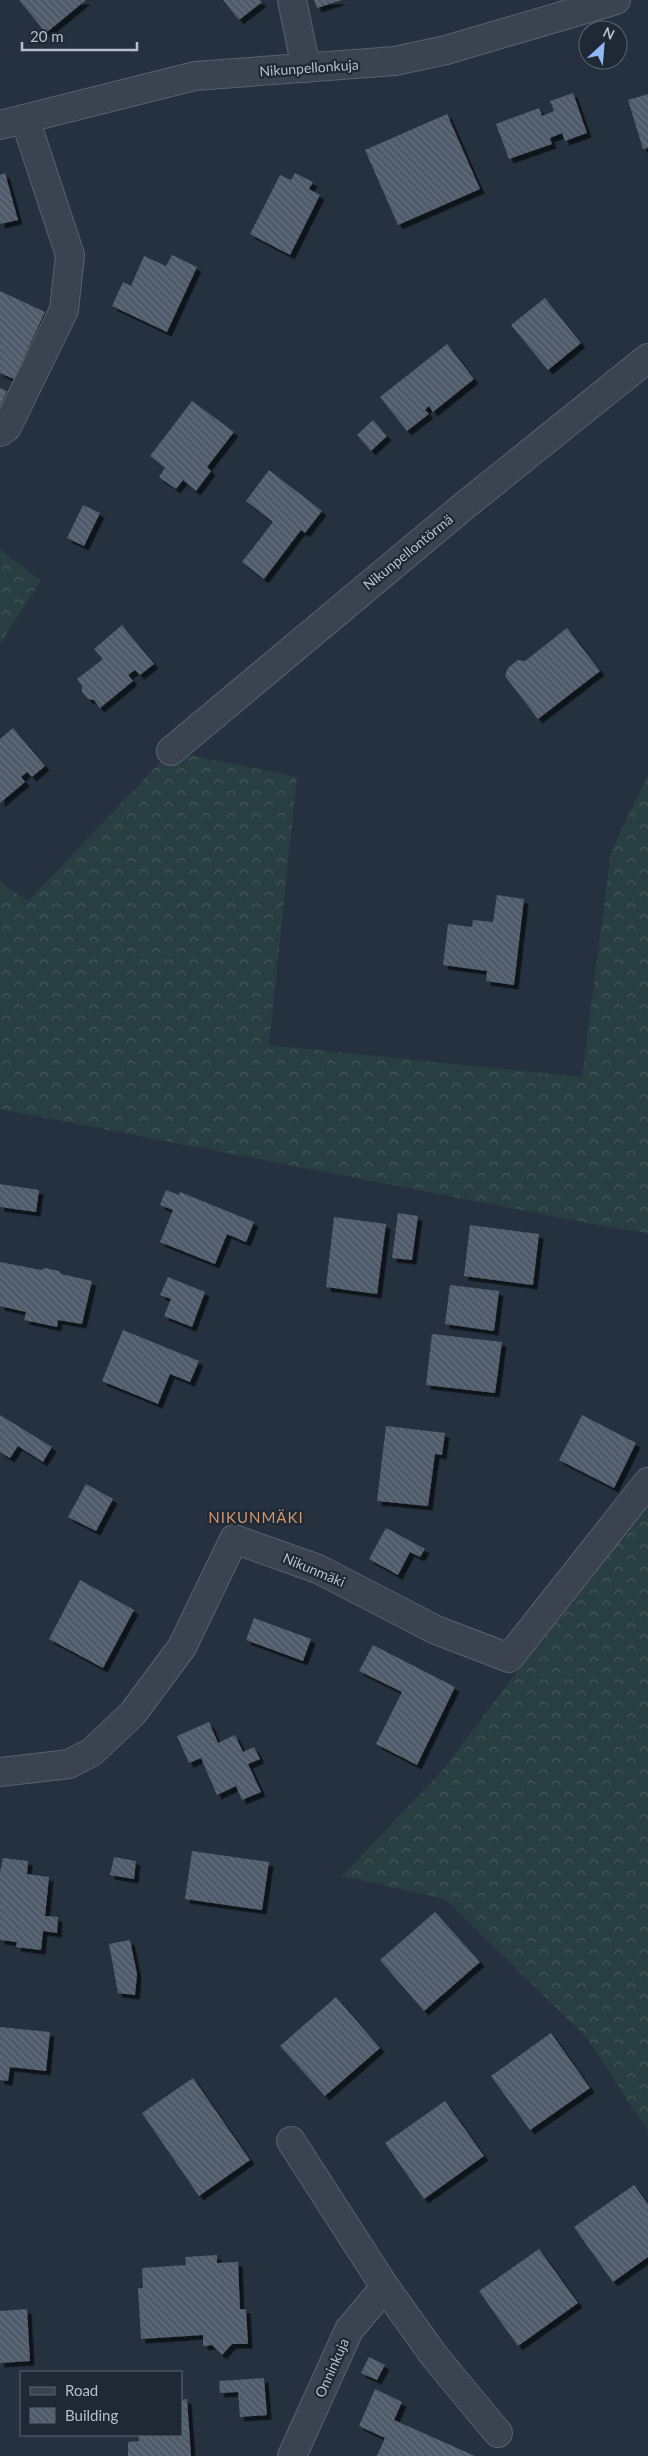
<svg xmlns="http://www.w3.org/2000/svg" width="648" height="2456" font-family="Lato,sans-serif">
  <style>
    .forest { fill: url(#forest-crowns) }
    .building { fill: url(#building-back-hatch); filter: url(#shadow) }
    .lines { fill: none; stroke-linecap: round; stroke-linejoin: round }
    .minor-casing { stroke: #58616d; stroke-width: 30 }
    .minor { stroke: #3a434f; stroke-width: 28 }
    .labels { text-anchor: middle; stroke-width: 4.5; stroke-linejoin: round; paint-order: stroke }
    .street-label { font-size: 14px; fill: #b7beca; stroke: #1f2835 }
    .neighbourhood-label { font-size: 15px; letter-spacing: 1px; fill: #d29669; stroke: #1f2835 }
  </style>
  <defs>
    <pattern id="forest-crowns" width="20" height="18" patternUnits="userSpaceOnUse" patternTransform="scale(1.25)"><rect width="20" height="18" fill="#283e40"/><path d="M2 6a3 3 0 1 1 6 0M12 15a3 3 0 1 1 6 0" fill="none" stroke="#45585a"/></pattern>
    <pattern id="building-back-hatch" width="6" height="6" patternUnits="userSpaceOnUse" patternTransform="scale(1.25)"><rect width="6" height="6" fill="#4f5a6a"/><path d="M-1 5l2 2M0 0l6 6M5-1l2 2" fill="none" stroke="#66707e"/></pattern>
    <filter id="shadow"><feDropShadow dx="4.5" dy="4.5" stdDeviation="0" flood-color="#0009"/></filter>
  </defs>
  <rect width="100%" height="100%" fill="#26313f"/>
  <g class="forest">
    <path d="M0 549 41 581 0 644Z"/>
    <path d="M171 751 297 777 269 1045 582 1077 611 851 648 775V1233L608 1227 0 1109V882L28 901Z"/>
    <path d="M648 1497V2131L586 2037 445 1899 342 1876 441 1772Z"/>
  </g>
  <g class="building">
    <path d="M19 0H86L46 33Z"/>
    <path d="M223 0H260L262 2 239 20Z"/>
    <path d="M314 0H342L317 8Z"/>
    <path d="M573 93 587 133 565 141 562 133 550 138 552 144 509 159 496 124 539 108 542 116 554 111 550 101Z"/>
    <path d="M648 94V148L643 149 628 100Z"/>
    <path d="M447 114 480 189 398 225 365 150Z"/>
    <path d="M5 173 18 220 0 224V175Z"/>
    <path d="M295 173 313 182 309 189 320 195 290 255 250 234 280 175 291 180Z"/>
    <path d="M172 255 197 267 167 332 112 306 123 282 131 286 144 256 166 266Z"/>
    <path d="M0 291 45 312 14 379 0 373Z"/>
    <path d="M545 298 581 343 548 370 511 325Z"/>
    <path d="M447 344 474 379 433 412 429 406 425 410 429 414 407 431 380 397Z"/>
    <path d="M0 388 7 391 0 406Z"/>
    <path d="M192 401 234 432 207 467 211 471 196 491 183 480 176 489 159 477 165 468 150 456Z"/>
    <path d="M373 420 387 436 371 451 357 435Z"/>
    <path d="M269 470 322 511 305 533 301 530 264 579 242 562 273 522 246 501Z"/>
    <path d="M83 505 100 513 84 546 67 538Z"/>
    <path d="M122 625 154 664 140 675 135 670 128 675 133 681 100 708 94 700 88 699 82 692V686L77 679 103 659 94 649Z"/>
    <path d="M567 628 600 671 538 719 505 676 508 668 518 660 525 661Z"/>
    <path d="M13 728 45 766 32 777 27 772 21 777 25 782 0 803V739Z"/>
    <path d="M497 895 524 899 514 985 486 981 487 971 443 965 448 924 472 927 473 920 493 922Z"/>
    <path d="M0 1184 39 1190 36 1212 0 1207Z"/>
    <path d="M166 1190 179 1195 180 1192 254 1222 246 1242 227 1234 215 1264 160 1242 173 1210 160 1205Z"/>
    <path d="M398 1213 418 1216 412 1260 392 1258Z"/>
    <path d="M334 1217 386 1224 377 1294 326 1287Z"/>
    <path d="M470 1225 539 1234 533 1285 464 1276Z"/>
    <path d="M0 1262 41 1270 45 1268 59 1271 61 1274 92 1281 82 1324 58 1320 57 1327 24 1320 26 1312 0 1306Z"/>
    <path d="M168 1277 205 1292 192 1327 164 1316 171 1299 160 1295Z"/>
    <path d="M450 1285 499 1291 494 1331 445 1324Z"/>
    <path d="M123 1330 199 1361 190 1382 170 1374 158 1404 102 1381Z"/>
    <path d="M432 1334 502 1342 495 1393 426 1385Z"/>
    <path d="M0 1415 52 1447 43 1462 18 1446 10 1458 0 1452Z"/>
    <path d="M582 1415 636 1443 614 1488 559 1460Z"/>
    <path d="M386 1426 445 1433 442 1455 435 1454 428 1506 377 1501Z"/>
    <path d="M86 1484 113 1499 96 1531 68 1517Z"/>
    <path d="M386 1528 425 1549 420 1557 410 1552 398 1575 369 1559Z"/>
    <path d="M80 1580 134 1610 103 1668 49 1639Z"/>
    <path d="M254 1618 311 1639 303 1661 246 1640Z"/>
    <path d="M373 1645 455 1687 417 1765 376 1744 402 1692 359 1671Z"/>
    <path d="M209 1722 218 1743 235 1735 243 1752 254 1747 260 1759 248 1764 261 1792 242 1800 236 1786 217 1795 201 1758 189 1763 177 1736Z"/>
    <path d="M192 1851 269 1862 262 1910 185 1899Z"/>
    <path d="M114 1857 136 1861 134 1879 110 1875Z"/>
    <path d="M3 1858 28 1861 27 1874 49 1877 45 1916 58 1917 57 1933 43 1931 41 1950 16 1947 17 1942 0 1940V1872Z"/>
    <path d="M435 1912 480 1962 424 2011 380 1960Z"/>
    <path d="M130 1940 137 1974 135 1995 118 1993 109 1944Z"/>
    <path d="M336 1997 380 2048 325 2096 280 2046Z"/>
    <path d="M0 2027 50 2032 46 2071 10 2067 8 2081 0 2080Z"/>
    <path d="M551 2033 590 2088 530 2130 491 2076Z"/>
    <path d="M193 2078 250 2160 199 2196 142 2113Z"/>
    <path d="M445 2101 484 2156 424 2199 385 2143Z"/>
    <path d="M634 2185 648 2204V2257L613 2282 574 2227Z"/>
    <path d="M539 2249 578 2303 518 2346 479 2291Z"/>
    <path d="M217 2255V2263L238 2262 240 2309H246L248 2344H232L222 2355 212 2345 203 2346V2335L141 2339 138 2288H143L142 2268 186 2265 185 2257Z"/>
    <path d="M27 2309 30 2361 0 2363V2311Z"/>
    <path d="M369 2357 385 2365 377 2380 361 2373Z"/>
    <path d="M264 2378 267 2415 240 2417 238 2392 220 2393 219 2381Z"/>
    <path d="M375 2389 402 2402 394 2420 475 2456H377L385 2438 359 2426Z"/>
    <path d="M187 2399 191 2456H128V2442L139 2441 138 2435H181V2400Z"/>
  </g>
  <g class="lines">
    <defs>
      <g id="minor">
        <path d="M292 0 306 68"/>
        <path d="M0 125 195 76 395 61 446 50 616 0"/>
        <path d="M0 432 7 427 64 310 70 255 25 119"/>
        <path d="M171 751 464 506 648 358"/>
        <path d="M0 1772 69 1764 92 1752 133 1713 182 1647 234 1539 318 1569 436 1630 509 1658 648 1482"/>
        <path d="M291 2141 385 2287 435 2357 498 2433"/>
        <path d="M292 2456 349 2330 385 2287"/>
      </g>
    </defs>
    <use href="#minor" class="minor-casing"/>
    <use href="#minor" class="minor"/>
  </g>
  <g class="labels">
    <g class="street-label">
      <text transform="translate(309 68) rotate(-4)" y="5">Nikunpellonkuja</text>
      <text transform="translate(408 552) rotate(-39)" y="5">Nikunpellontörmä</text>
      <text transform="translate(314 1570) rotate(23)" y="5">Nikunmäki</text>
      <text transform="translate(332 2368) rotate(-66)" y="5">Onninkuja</text>
    </g>
    <g class="neighbourhood-label">
      <text x="256" y="1523">NIKUNMÄKI</text>
    </g>
  </g>
  <rect x="20" y="2371" width="162" height="65" fill="#1f2835" stroke="#5c6471"/>
  <rect x="30" y="2387" width="25" height="8" fill="#3a434f" stroke="#5c6471"/>
  <text x="65" y="2396" font-size="15" fill="#b7beca">Road</text>
  <rect x="30" y="2408" width="25" height="15" fill="url(#building-back-hatch)" stroke="#5c6471"/>
  <text x="65" y="2421" font-size="15" fill="#b7beca">Building</text>
  <g transform="translate(603 45) rotate(26)"><circle r="24" fill="#1f2835" stroke="#5c6471"/>
  <path d="M0-4L9 19L0 12L-9 19Z" fill="#91b8f5"/>
  <text y="-8" font-size="14" font-weight="bold" text-anchor="middle" fill="#b7beca">N</text>
  </g>
  <path d="M22 42v8h115v-8" fill="none" stroke="#b7beca" stroke-width="2.5"/>
  <text x="30" y="42" font-size="15" fill="#b7beca" stroke="#1f2835" stroke-width="4" paint-order="stroke">20 m</text>
</svg>
